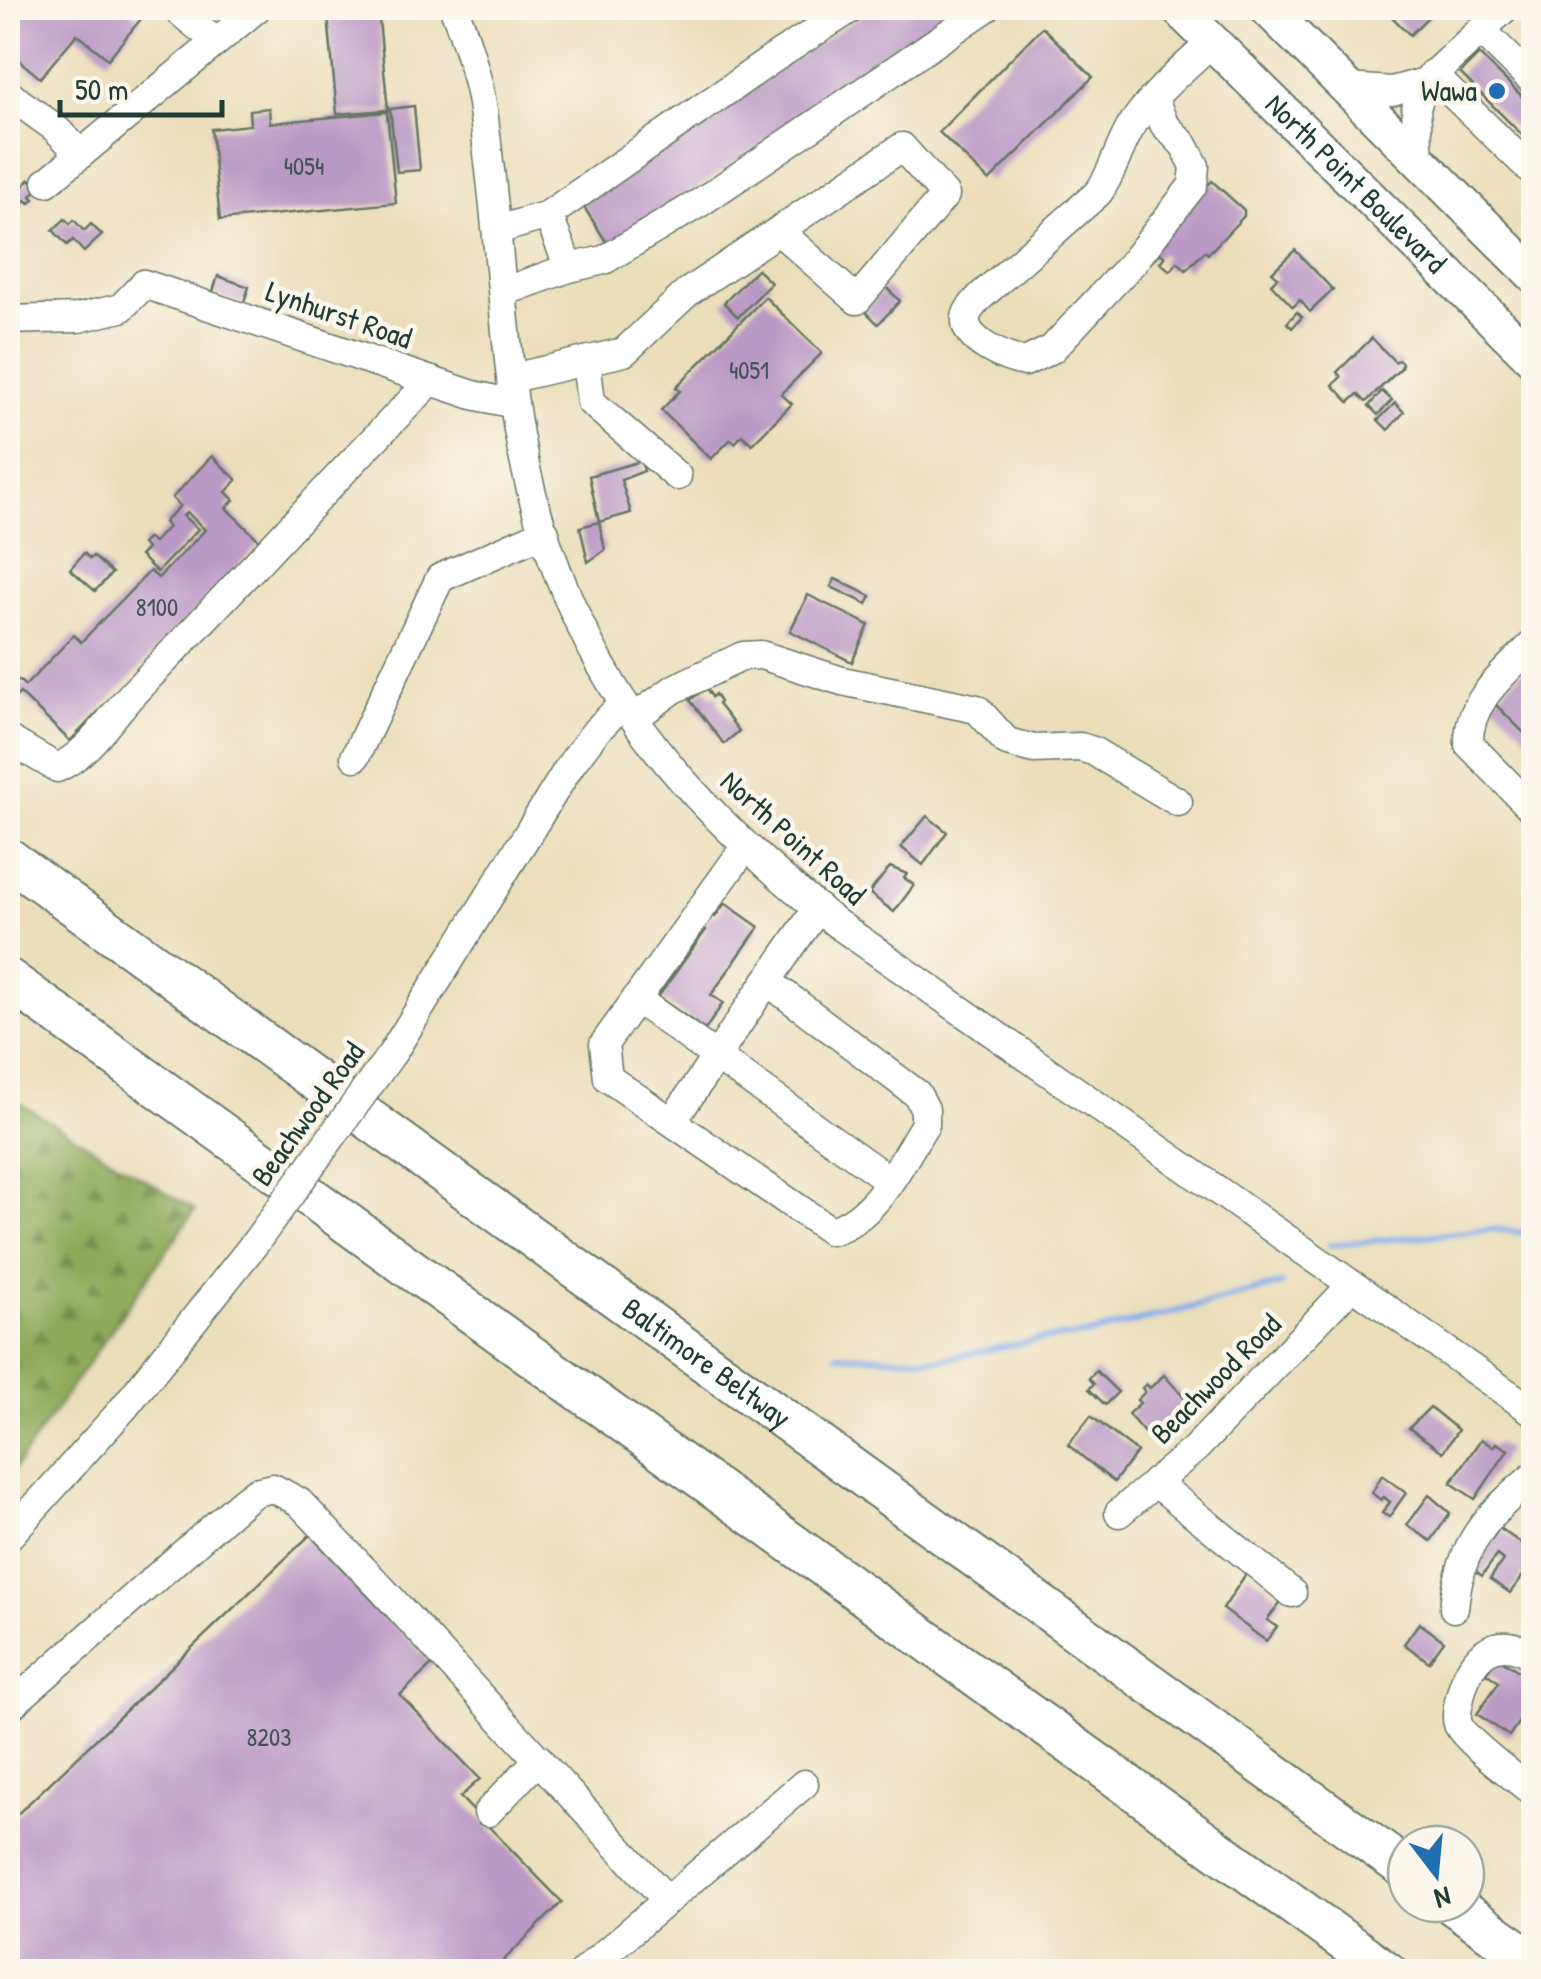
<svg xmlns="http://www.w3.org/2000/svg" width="1541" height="1979" font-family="'Patrick Hand',sans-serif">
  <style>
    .forest { fill: url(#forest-firs); stroke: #587448; stroke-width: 2.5 }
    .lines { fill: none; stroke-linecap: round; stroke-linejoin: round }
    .stream { stroke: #7faeea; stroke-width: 6 }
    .building { fill: #b999c5 }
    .minor-casing { stroke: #667563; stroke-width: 31 }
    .major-casing { stroke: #667563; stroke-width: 39 }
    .highway-casing { stroke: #667563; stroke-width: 44 }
    .minor { stroke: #fff; stroke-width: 28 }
    .major { stroke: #fff; stroke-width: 35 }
    .highway { stroke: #fff; stroke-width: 40 }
    .minor-bridge-casing { stroke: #667563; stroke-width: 31; stroke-linecap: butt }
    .minor-bridge { stroke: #fff; stroke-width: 28 }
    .poi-dot { fill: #1f6fb2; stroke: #fbf7ec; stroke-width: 4 }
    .labels { text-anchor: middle; stroke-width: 9; stroke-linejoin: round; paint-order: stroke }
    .number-label { font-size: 25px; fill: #465458 }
    .poi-label { font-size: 30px; fill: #1f3d34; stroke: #fbf7ec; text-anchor: end }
    .street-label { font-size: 30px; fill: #1f3d34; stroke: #fbf7ec }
  </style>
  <defs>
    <pattern id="forest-firs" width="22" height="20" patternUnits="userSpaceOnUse" patternTransform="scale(2.5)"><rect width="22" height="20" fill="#90aa5c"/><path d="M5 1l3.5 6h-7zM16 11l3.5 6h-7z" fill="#758c4d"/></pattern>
  </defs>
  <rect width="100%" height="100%" fill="#fbf7ec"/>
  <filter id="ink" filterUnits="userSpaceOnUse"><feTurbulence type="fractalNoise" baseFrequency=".01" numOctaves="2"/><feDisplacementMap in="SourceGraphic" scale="20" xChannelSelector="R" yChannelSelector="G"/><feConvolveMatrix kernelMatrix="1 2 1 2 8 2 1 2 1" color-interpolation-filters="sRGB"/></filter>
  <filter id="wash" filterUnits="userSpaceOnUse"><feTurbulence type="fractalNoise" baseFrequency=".0048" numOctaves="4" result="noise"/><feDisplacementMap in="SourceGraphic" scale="40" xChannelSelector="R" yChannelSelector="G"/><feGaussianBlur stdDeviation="2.25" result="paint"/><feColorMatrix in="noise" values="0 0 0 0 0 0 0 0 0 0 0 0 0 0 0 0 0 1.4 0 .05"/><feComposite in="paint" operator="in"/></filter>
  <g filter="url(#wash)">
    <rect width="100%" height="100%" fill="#ebdebb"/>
    <path class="forest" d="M8 1096 195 1210 8 1478Z"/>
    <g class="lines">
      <g class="stream">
        <path d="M1330 1245 1495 1229 1534 1234"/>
        <path d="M837 1355 942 1359 1044 1339 1085 1335 1282 1284"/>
      </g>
    </g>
    <g id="blocks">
      <g class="building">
        <path d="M8 8H127L141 19 108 59 77 34 40 78 8 51Z"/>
        <path d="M872 8H969L609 246 580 201Z"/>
        <path d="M1383 8H1437L1410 35Z"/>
        <path d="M378 10 388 110 337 114 328 15Z"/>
        <path d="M1042 27 1093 77 989 181 939 132Z"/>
        <path d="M1479 54 1534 108V147L1460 73Z"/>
        <path d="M414 106 420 170 397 172 390 109Z"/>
        <path d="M269 108 270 123 387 112 396 203 220 220 211 129 250 125 249 110Z"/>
        <path d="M30 179 39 187 31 196 34 199 30 203 26 200 8 219V202Z"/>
        <path d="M1212 181 1244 210V216L1208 254 1205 251 1186 270 1178 262 1170 271 1160 262 1165 257 1160 253 1154 259 1146 251Z"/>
        <path d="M65 219 70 224 74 220 84 231 91 224 102 235 84 252 73 240 67 245 53 230Z"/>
        <path d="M1295 250 1333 290 1310 312 1300 300 1293 307 1271 284 1278 277 1272 272Z"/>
        <path d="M757 269 771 283 738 317 724 303Z"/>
        <path d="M218 276 249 287 243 305 212 294Z"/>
        <path d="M886 287 900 301 878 324 864 310Z"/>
        <path d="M765 297 822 353 781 394 792 404 752 444 742 435 735 443 731 439 711 459 661 410 680 391 676 387Z"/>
        <path d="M1297 312 1302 317 1292 328 1287 323Z"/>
        <path d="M1372 338 1395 362 1398 360 1402 363 1401 368 1366 402 1358 394 1349 402 1333 385 1341 377 1337 372Z"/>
        <path d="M1382 391 1392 400 1378 415 1369 406Z"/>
        <path d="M1395 403 1404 412 1388 430 1378 420Z"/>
        <path d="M212 456 237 480 226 492 234 500 226 508 261 542 70 741 20 693 11 701 8 692 19 680 25 686 74 635 81 642 150 571 158 578 205 530 187 512 183 516 198 529 157 572 140 556 147 549 142 544 148 538 153 543 168 527 164 522 180 506 172 498Z"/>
        <path d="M641 461 644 471 621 480 631 513 599 522 589 476Z"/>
        <path d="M599 522 605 550 588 562 580 527Z"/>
        <path d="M84 553 90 559 93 556 112 573 95 591 70 569Z"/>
        <path d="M835 579 871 596 867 604 831 587Z"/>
        <path d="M808 595 869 625 852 662 790 631Z"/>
        <path d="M1534 659V743L1492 701Z"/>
        <path d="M706 688 712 697 715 694 720 702 718 704 739 731 724 744 690 700Z"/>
        <path d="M927 816 947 832 923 865 901 847Z"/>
        <path d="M890 867 907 874 904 878 914 885 894 912 869 893Z"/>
        <path d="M725 903 759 927 711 995 723 1003 705 1030 658 997 706 930 702 927 711 914 715 917Z"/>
        <path d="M1096 1371 1118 1392 1105 1405 1089 1389 1094 1384 1089 1378Z"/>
        <path d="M1164 1375 1189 1403 1147 1436 1128 1414 1140 1403 1137 1400 1145 1392 1142 1388 1146 1384 1150 1388Z"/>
        <path d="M1430 1407 1458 1430 1443 1452 1409 1428Z"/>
        <path d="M1091 1416 1137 1452 1114 1482 1068 1445Z"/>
        <path d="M1481 1439 1493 1447 1496 1443 1508 1450 1475 1499 1451 1483Z"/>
        <path d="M1382 1475 1406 1493 1389 1517 1382 1513 1390 1502 1384 1497 1381 1500 1372 1493Z"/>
        <path d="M1429 1495 1450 1513 1431 1541 1407 1525Z"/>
        <path d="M1499 1528 1534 1552V1561L1510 1593 1490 1579 1503 1560 1497 1555 1482 1576 1472 1568Z"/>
        <path d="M310 1535 433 1664 400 1695 480 1779 460 1797 562 1902 492 1972H8V1823Z"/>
        <path d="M1247 1572 1283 1599 1267 1620 1277 1627 1266 1641 1223 1609Z"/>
        <path d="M1419 1623 1444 1641 1429 1662 1404 1644Z"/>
        <path d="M1497 1657 1534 1681V1729L1520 1720 1509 1736 1477 1714 1499 1682 1486 1673Z"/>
      </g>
    </g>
  </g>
  <g filter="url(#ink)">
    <use href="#blocks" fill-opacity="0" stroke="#667563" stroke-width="2.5"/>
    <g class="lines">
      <defs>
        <g id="minor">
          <path d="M175 8 216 41"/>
          <path d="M454 8C463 31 471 55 477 80 485 109 486 140 490 170 499 247 504 326 514 403 531 532 587 668 671 767 720 825 777 876 836 923L1534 1412"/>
          <path d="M1481 30 1534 82"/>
          <path d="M1432 74 1534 173"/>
          <path d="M1347 88 1392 91 1425 82 1505 8"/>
          <path d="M8 94 55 128 81 154"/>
          <path d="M1154 99 1164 124 1184 145 1195 166 1193 185 1134 261 1052 349 1025 362C1007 359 963 341 966 318 967 310 975 303 980 297L1098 193C1114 172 1119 144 1134 122 1156 91 1185 67 1212 42"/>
          <path d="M1419 160 1416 108 1425 82"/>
          <path d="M47 182 257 8"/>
          <path d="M548 215 569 268"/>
          <path d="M497 230 548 215 774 58 852 8"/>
          <path d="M503 292 569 268 604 260 701 202 986 8"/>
          <path d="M8 320 78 318 121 308 144 284 473 395 514 404"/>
          <path d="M586 361 591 402 677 476"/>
          <path d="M512 378 624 352 688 292 902 147 945 195 857 300 779 231"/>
          <path d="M1534 643C1506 672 1467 701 1469 744L1534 811"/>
          <path d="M634 718 674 689 743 656 761 655 842 681 977 709 1007 742 1034 749 1080 747 1093 751 1178 802"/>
          <path d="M8 739 57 768C91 753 111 715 137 689 236 588 331 481 431 381"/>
          <path d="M355 757 440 578 545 532"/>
          <path d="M767 981 818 908"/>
          <path d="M636 999 889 1180"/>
          <path d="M393 1052 571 764 596 731 624 703"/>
          <path d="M672 1122 767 981 917 1094 925 1109V1124C900 1163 878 1217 831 1231L608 1078 604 1044 746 846"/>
          <path d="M1155 1482 1292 1593"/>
          <path d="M1119 1513 1195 1449 1352 1285"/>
          <path d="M8 1537 123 1409 255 1243"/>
          <path d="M1454 1608C1460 1543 1486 1516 1534 1476"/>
          <path d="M1534 1657C1496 1630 1471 1656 1461 1693 1459 1702 1455 1716 1458 1724 1463 1739 1519 1781 1534 1793"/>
          <path d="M8 1708 242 1502 255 1492 273 1488 299 1502 381 1588 666 1899"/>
          <path d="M488 1812 539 1759"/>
          <path d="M583 1972 804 1784"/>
        </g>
        <g id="major">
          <path id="s1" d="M1178 8 1534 360"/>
          <path d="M1267 8 1534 275"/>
        </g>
        <g id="highway">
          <path id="s2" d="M8 858 1406 1869"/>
          <path d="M8 979 1387 1972"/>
          <path d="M1452 1904 1534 1962"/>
        </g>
      </defs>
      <use href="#minor" class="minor-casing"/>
      <use href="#major" class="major-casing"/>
      <use href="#highway" class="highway-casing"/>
      <use href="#minor" class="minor"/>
      <use href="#major" class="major"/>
      <use href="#highway" class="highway"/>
      <defs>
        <path id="minor-bridge" d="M255 1243 393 1052"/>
      </defs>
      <use href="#minor-bridge" class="minor-bridge-casing"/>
      <use href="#minor-bridge" class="minor-bridge"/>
    </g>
  </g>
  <circle class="poi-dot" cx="1497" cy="91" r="10"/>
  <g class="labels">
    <g class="number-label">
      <text x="304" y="175">4054</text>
      <text x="749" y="379">4051</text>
      <text x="157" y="616">8100</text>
      <text x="269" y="1746">8203</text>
    </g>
    <g class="poi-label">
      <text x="1477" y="101">Wawa</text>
    </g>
    <g class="street-label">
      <text dy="10" stroke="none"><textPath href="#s1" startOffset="250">North Point Boulevard</textPath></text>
      <text transform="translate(339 315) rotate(19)" y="10">Lynhurst Road</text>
      <text transform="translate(793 838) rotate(42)" y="10">North Point Road</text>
      <text transform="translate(308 1114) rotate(-54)" y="10">Beachwood Road</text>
      <text dy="10" stroke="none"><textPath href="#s2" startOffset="862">Baltimore Beltway</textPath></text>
      <text transform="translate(1216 1379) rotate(-45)" y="10">Beachwood Road</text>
    </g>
  </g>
  <rect width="1541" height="1979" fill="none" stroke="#fbf7ec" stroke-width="40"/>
  <g transform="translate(1436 1874) rotate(164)"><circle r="48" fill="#fbf7ec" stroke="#a3ada2" stroke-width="2.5"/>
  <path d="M0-8L18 38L0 25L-18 38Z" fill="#1f6fb2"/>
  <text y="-15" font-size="28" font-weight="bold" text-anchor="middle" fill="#1f3d34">N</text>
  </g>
  <path d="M60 100v15h162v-15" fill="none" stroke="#1f3d34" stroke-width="5"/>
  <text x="75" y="100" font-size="30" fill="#1f3d34" stroke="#fbf7ec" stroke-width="8" paint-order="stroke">50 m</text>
</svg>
